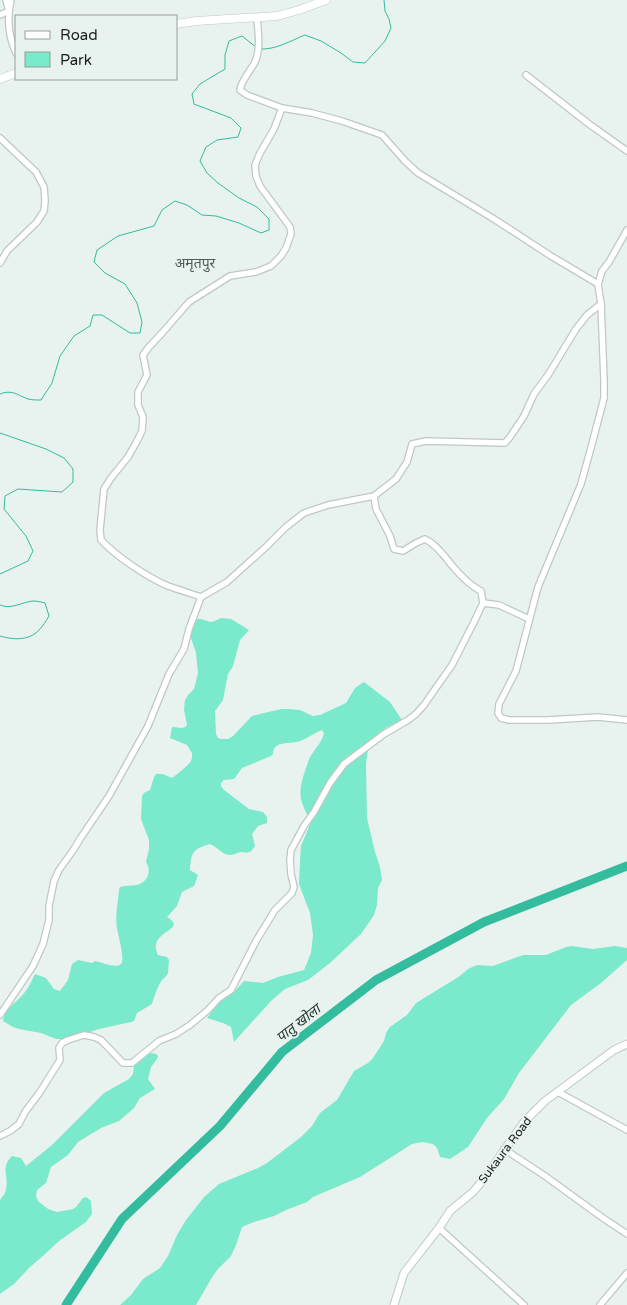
<svg xmlns="http://www.w3.org/2000/svg" width="627" height="1305" font-family="'Varela Round','Noto Sans Devanagari',sans-serif">
  <style>
    .green { fill: #7be9cb }
    .lines { fill: none; stroke-linecap: round; stroke-linejoin: round }
    .stream { stroke: #33bc9d; stroke-width: 1 }
    .river { stroke: #33bc9d; stroke-width: 9 }
    .minor-casing { stroke: #bec8c4; stroke-width: 8 }
    .tertiary-casing { stroke: #bec8c4; stroke-width: 9 }
    .secondary-casing { stroke: #bec8c4; stroke-width: 9 }
    .minor { stroke: #fff; stroke-width: 5.5 }
    .tertiary { stroke: #fff; stroke-width: 7 }
    .secondary { stroke: #fff; stroke-width: 8 }
    .labels { text-anchor: middle; stroke-width: 4; stroke-linejoin: round; paint-order: stroke }
    .street-label { font-size: 12px; fill: #191d1b; stroke: #e8f3ef }
    .neighbourhood-label { font-size: 14px; fill: #505956; stroke: #e8f3ef }
    .water-label { font-size: 14px; font-style: italic; fill: #1d332c; stroke: #e8f3ef }
  </style>
  <rect width="100%" height="100%" fill="#e8f3ef"/>
  <g class="green">
    <path d="M221 618 231 619 249 630 240 640 233 666 228 674 223 700 215 711 216 734 218 738 221 739H228L233 736 252 716 268 712 282 709H289L300 710 313 716 320 715 346 703 355 688 364 682 390 702 402 720 387 727 375 736 369 744 366 763 367 818 375 852 380 867 382 880 378 888 377 905 374 915 361 934 330 963 308 980 285 989 271 1001 234 1042 231 1027 223 1023 207 1018 219 1002 233 993 244 981 263 983 278 977 304 970 311 953 313 935 310 913 299 884 300 861 301 846 311 822C299 799 297 794 306 768 308 763 309 758 312 754 317 746 322 742 324 733L322 730C314 733 308 738 300 741 291 745 274 739 273 754L271 756 242 768 234 779 224 780 221 783V786L224 790 249 809 263 812 267 817V823L258 826 252 834 255 846C250 854 248 853 240 852 224 860 223 850 210 844 193 849 191 852 190 870L198 875 194 886 182 892 177 906 167 917C190 931 146 930 158 955L167 957 169 960 168 973C167 976 164 978 162 980 158 985 154 997 152 1004L137 1013 134 1021 131 1022 99 1029 69 1039H56L41 1033 19 1029 13 1027 3 1021C5 1007 18 1002 25 992 29 987 32 980 35 974L46 978 54 989 60 991 68 980 72 964 78 960 92 963 95 961C101 962 117 969 121 964 125 959 119 939 118 933 114 919 118 904 119 890L120 887C126 885 131 886 137 885 148 882 152 871 146 862L149 849V840L141 819 142 796 144 793 150 790 154 777 156 774H163L172 778C176 775 189 765 191 761 192 759 192 756 192 753L187 745 170 738 172 727 182 728 185 727 187 725 184 710 185 700 189 694 194 689 198 673 196 653 191 638V631L197 619C211 619 206 626 221 618Z"/>
    <path d="M572 946 593 949 615 946 627 948V960L601 983 571 1005 519 1073 504 1099 487 1118 468 1147 450 1159 440 1157 437 1148 433 1144 423 1142 412 1144 360 1177 313 1197 307 1202 286 1210 274 1216 254 1222 242 1227 236 1245 231 1256 218 1269 211 1279 196 1305H120L131 1295 143 1279 160 1268 168 1256 177 1235 186 1220 204 1197 219 1184 258 1168 267 1163 301 1137 312 1126 320 1113 337 1100 354 1071 368 1063 373 1058 384 1041 386 1033 390 1027 407 1015 416 1003 460 976 468 969 477 965 493 966 523 955H546L566 947Z"/>
    <path d="M151 1053 156 1054 158 1056 157 1059 151 1067 148 1079 155 1089 140 1098 134 1108 119 1121 101 1128 78 1142 68 1155 51 1167 46 1183 37 1190 36 1196 38 1201 48 1209 57 1212 73 1209 76 1207 83 1198 86 1197 91 1201 92 1214 86 1222 59 1241 44 1255 29 1268 14 1284 0 1294V1200C2 1197 6 1193 6 1189 9 1176 0 1168 12 1156L21 1158 26 1166 52 1145 104 1093 129 1079 133 1074 134 1065 141 1058Z"/>
  </g>
  <g class="lines">
    <g class="stream">
      <path d="M259 49C276 50 290 41 305 35L321 41 341 53 353 62 365 63 385 41 391 28 389 19 385 11 384 0"/>
      <path d="M0 394C12 389 17 395 28 399 32 400 36 400 41 400L52 383 60 356 74 336 90 326 93 315H102L130 333H140L142 322 137 303 125 284 105 273 94 262 97 250 118 236 154 226 162 210 175 201 187 205 202 215 216 216 239 223 261 233 269 230V219L257 207 239 198 218 183 207 173 200 161 206 147 217 140 238 137 241 128 231 118 194 104 192 94 200 84 225 69V55L229 41 242 36 256 47"/>
      <path d="M0 433 46 449 64 458 73 469V482L62 492 18 489 5 496 4 509 26 536 33 551 28 561 0 574"/>
      <path d="M0 605C11 610 22 602 33 601 37 601 41 602 45 603L49 616C46 621 43 626 39 630 29 641 13 640 0 636"/>
    </g>
    <path class="river" d="M66 1305 122 1219 220 1126 282 1052 376 980 484 922 627 866"/>
    <defs>
      <g id="minor">
        <path d="M11 0C7 18 8 36 16 53"/>
        <path d="M0 15 9 11 6 0"/>
        <path d="M526 75 589 124 627 151"/>
        <path d="M282 108 312 113 342 121 382 135 405 161 418 173 494 219 551 256 598 284"/>
        <path d="M0 138 36 172 44 187 45 201 44 211 37 222 7 251 0 263"/>
        <path d="M627 230 609 262 602 271 598 284 601 304 604 380V398L592 444 581 484 538 587 516 671 499 704 498 713 501 718 509 720H548L598 717 627 720"/>
        <path d="M374 496 376 509 390 536 394 549 403 551 416 543 425 539C435 544 439 550 446 558 456 571 467 584 481 591L483 603"/>
        <path d="M201 597C190 593 179 590 168 586 147 577 117 557 101 540L100 530 104 489 111 478 128 457 136 443 142 431 143 417 138 405V392L147 375 143 355 149 347 163 332 189 302 230 276 256 272 271 266 281 256 286 248 291 234 290 227 260 186 256 176 255 165 260 153 274 129 282 108 247 95 240 90C241 81 251 70 255 62 261 49 258 31 257 18"/>
        <path d="M0 1015 33 966 43 944 49 920V906L54 881 59 870 74 849 80 839 109 796 148 726 169 674 184 649 189 629 201 597 227 582 267 546 286 527 304 513 328 505 374 496 396 479 407 462 412 444 426 441 505 443 510 437 524 416 534 394 548 375 576 329 587 315 601 304"/>
        <path d="M558 1092 627 1130"/>
        <path d="M0 1136 10 1131 19 1124 25 1112 40 1092 60 1060 59 1048 62 1043 68 1040 84 1035 94 1037 101 1040 123 1063H132L159 1041 176 1034 190 1025 208 1010 219 998 231 990 256 941 275 910 292 893 294 887 291 874 290 860 291 850 304 826 314 812 330 783 344 764 384 734 408 720 416 714 424 705 452 665 474 622 483 603 499 605 529 619"/>
        <path d="M504 1149 545 1176 603 1218 627 1234"/>
        <path d="M439 1228 524 1305"/>
        <path d="M600 1305 627 1273"/>
      </g>
      <path id="tertiary" d="M394 1305 404 1273 439 1228 450 1211 473 1192 484 1179 524 1122 545 1101 614 1050 627 1044"/>
      <g id="secondary">
        <path d="M176 24 196 21 277 16 299 10 326 0"/>
        <path d="M0 79 16 73"/>
      </g>
    </defs>
    <use href="#minor" class="minor-casing"/>
    <use href="#tertiary" class="tertiary-casing"/>
    <use href="#secondary" class="secondary-casing"/>
    <use href="#minor" class="minor"/>
    <use href="#tertiary" class="tertiary"/>
    <use href="#secondary" class="secondary"/>
  </g>
  <g class="labels">
    <g class="street-label">
      <text transform="translate(505 1150) rotate(-53)" y="4">Sukaura Road</text>
    </g>
    <g class="neighbourhood-label">
      <text x="195" y="268">अमृतपुर</text>
    </g>
    <g class="water-label">
      <text transform="translate(298 1023) rotate(-38)" y="5">पातु खोला</text>
    </g>
  </g>
  <rect x="15" y="15" width="162" height="65" fill="#e8f3ef" stroke="#959d9a"/>
  <rect x="25" y="31" width="25" height="8" fill="#ffffff" stroke="#959d9a"/>
  <text x="60" y="40" font-size="15" fill="#191d1b">Road</text>
  <rect x="25" y="52" width="25" height="15" fill="#7be9cb" stroke="#959d9a"/>
  <text x="60" y="65" font-size="15" fill="#191d1b">Park</text>
</svg>
